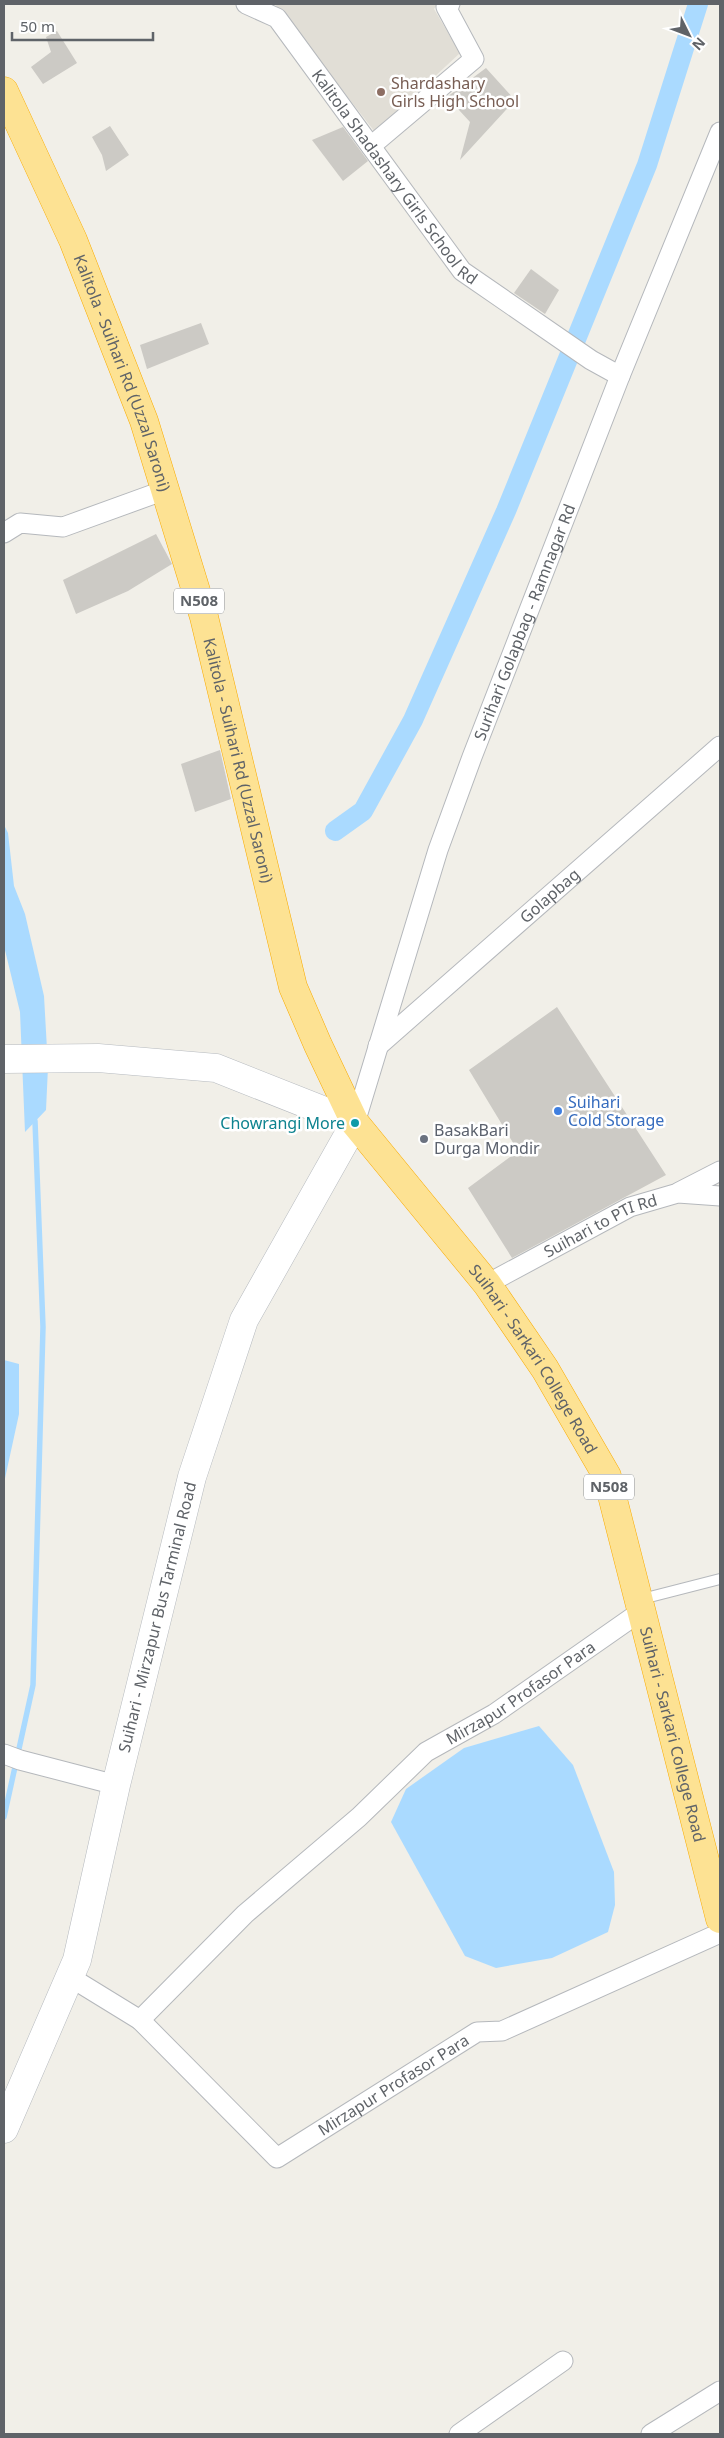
<svg xmlns="http://www.w3.org/2000/svg" width="724" height="2438" font-family="'Noto Sans',sans-serif">
  <style>
    .education { fill: #e1ded6 }
    .water { fill: #aadaff }
    .lines { fill: none; stroke-linecap: round; stroke-linejoin: round }
    .stream { stroke: #aadaff; stroke-width: 5.5 }
    .canal { stroke: #aadaff; stroke-width: 20 }
    .building { fill: #cccac5 }
    .lane-casing { stroke: #b5b8bc; stroke-width: 12 }
    .street-casing { stroke: #b5b8bc; stroke-width: 21 }
    .secondary-casing { stroke: #b6babf; stroke-width: 29 }
    .highway-casing { stroke: #f9ab00; stroke-width: 29 }
    .lane { stroke: #fff; stroke-width: 10 }
    .street { stroke: #fff; stroke-width: 19 }
    .secondary { stroke: #fff; stroke-width: 28 }
    .highway { stroke: #fde293; stroke-width: 28 }
    .education-dot { fill: #8d6e63; stroke: #fff; stroke-width: 2 }
    .shop-dot { fill: #3f7fe0; stroke: #fff; stroke-width: 2 }
    .culture-dot { fill: #0f9aa8; stroke: #fff; stroke-width: 2 }
    .worship-dot { fill: #6b7280; stroke: #fff; stroke-width: 2 }
    .labels { text-anchor: middle; stroke-width: 5; stroke-linejoin: round; paint-order: stroke }
    .shield { fill: #fff; stroke: #8f9295; stroke-width: 1 }
    .shield-label { font-size: 15px; font-weight: bold; fill: #5f6368 }
    .education-label { font-size: 16px; fill: #785e54; stroke: #fff; text-anchor: start }
    .street-label { font-size: 16px; fill: #5f6368; stroke: #fff }
    .shop-label { font-size: 16px; fill: #366cbe; stroke: #fff; text-anchor: start }
    .culture-label { font-size: 16px; fill: #0d838f; stroke: #fff; text-anchor: end }
    .worship-label { font-size: 16px; fill: #5b616d; stroke: #fff; text-anchor: start }
  </style>
  <rect width="100%" height="100%" fill="#f1efe8"/>
  <path class="education" d="M275 4H437L434 9 460 53 375 132Z"/>
  <g class="water">
    <path d="M4 825 8 833 14 886 25 914 44 996 48 1067 46 1110 25 1132 20 1012 4 946Z"/>
    <path d="M4 1360 19 1364V1414L4 1483Z"/>
    <path d="M539 1726 573 1765 614 1872 615 1905 608 1932 552 1958 496 1968 465 1956 391 1822 406 1789 464 1748Z"/>
  </g>
  <g class="lines">
    <path class="stream" d="M4 1817 33 1685 43 1327 35 1121"/>
    <path class="canal" d="M335 831 363 811 413 720 506 511 647 165 698 4"/>
  </g>
  <g class="building">
    <path d="M57 31 77 63 43 84 31 67 51 52 46 37Z"/>
    <path d="M486 68 515 100 460 160 470 122 447 97Z"/>
    <path d="M110 126 129 155 106 171 102 155 92 137Z"/>
    <path d="M343 127 368 161 343 181 312 140Z"/>
    <path d="M531 269 559 290 545 314 514 293Z"/>
    <path d="M201 323 209 344 147 369 140 345Z"/>
    <path d="M156 534 172 564 128 591 76 614 63 580Z"/>
    <path d="M220 750 231 799 195 812 181 764Z"/>
    <path d="M557 1007 666 1175 512 1258 468 1188 518 1151 469 1070Z"/>
  </g>
  <g class="lines">
    <defs>
      <path id="lane" d="M638 1600 720 1579"/>
      <g id="street">
        <path id="s1" d="M246 4 277 18 462 271 591 360 620 376"/>
        <path d="M371 146 474 59 446 7 450 4"/>
        <path d="M4 533 20 523 63 527 165 490"/>
        <path id="s2" d="M378 1046 720 746"/>
        <path id="s3" d="M355 1123 438 850 472 757 620 376 720 132"/>
        <path d="M679 1192 720 1171"/>
        <path id="s4" d="M487 1284 630 1207 678 1193 720 1196"/>
        <path d="M4 1754 20 1760 116 1785"/>
        <path id="s5" d="M70 1977 140 2020 245 1914 359 1817 426 1752 494 1714 640 1612"/>
        <path id="s6" d="M140 2020 277 2158 477 2032 502 2031 720 1933"/>
        <path d="M459 2434 563 2361"/>
        <path d="M651 2434 720 2391"/>
      </g>
      <path id="secondary" d="M4 1059 98 1058 216 1068 355 1123 244 1320 192 1477 116 1785 77 1960 4 2129"/>
      <g id="highway">
        <path id="s7" d="M4 91 73 240 144 421 204 617 293 987 318 1045 355 1123 487 1284 545 1369 607 1476 720 1919"/>
      </g>
    </defs>
    <use href="#lane" class="lane-casing"/>
    <use href="#street" class="street-casing"/>
    <use href="#secondary" class="secondary-casing"/>
    <use href="#highway" class="highway-casing"/>
    <use href="#lane" class="lane"/>
    <use href="#street" class="street"/>
    <use href="#secondary" class="secondary"/>
    <use href="#highway" class="highway"/>
  </g>
  <circle class="education-dot" cx="381" cy="92" r="5"/>
  <circle class="shop-dot" cx="558" cy="1111" r="5"/>
  <circle class="culture-dot" cx="355" cy="1123" r="5"/>
  <circle class="worship-dot" cx="424" cy="1139" r="5"/>
  <g class="labels">
    <g class="shield">
      <rect x="174" y="588.5" width="50" height="25" rx="4"/>
      <rect x="584" y="1474.5" width="50" height="25" rx="4"/>
    </g>
    <g class="shield-label">
      <text x="199" y="606">N508</text>
      <text x="609" y="1492">N508</text>
    </g>
    <g class="education-label">
      <text x="391" y="89">Shardashary<tspan x="391" dy="18">Girls High School</tspan></text>
    </g>
    <g class="street-label">
      <text dy="6" stroke="none"><textPath href="#s1" startOffset="232">Kalitola Shadashary Girls School Rd</textPath></text>
      <text dy="6" stroke="none"><textPath href="#s7" startOffset="306">Kalitola - Suihari Rd (Uzzal Saroni)</textPath></text>
      <text dy="6" stroke="none"><textPath href="#s3" startOffset="529">Surihari Golapbag - Ramnagar Rd</textPath></text>
      <text dy="6" stroke="none"><textPath href="#s7" startOffset="711">Kalitola - Suihari Rd (Uzzal Saroni)</textPath></text>
      <text dy="6" stroke="none"><textPath href="#s2" startOffset="228">Golapbag</textPath></text>
      <text dy="6" stroke="none"><textPath href="#s4" startOffset="128">Suihari to PTI Rd</textPath></text>
      <text dy="6" stroke="none"><textPath href="#s7" startOffset="1390">Suihari - Sarkari College Road</textPath></text>
      <text transform="translate(157 1617) rotate(-76)" y="6">Suihari - Mirzapur Bus Tarminal Road</text>
      <text dy="6" stroke="none"><textPath href="#s5" startOffset="586">Mirzapur Profasor Para</textPath></text>
      <text dy="6" stroke="none"><textPath href="#s7" startOffset="1795">Suihari - Sarkari College Road</textPath></text>
      <text dy="6" stroke="none"><textPath href="#s6" startOffset="332">Mirzapur Profasor Para</textPath></text>
    </g>
    <g class="shop-label">
      <text x="568" y="1108">Suihari<tspan x="568" dy="18">Cold Storage</tspan></text>
    </g>
    <g class="culture-label">
      <text x="345" y="1129">Chowrangi More</text>
    </g>
    <g class="worship-label">
      <text x="434" y="1136">BasakBari<tspan x="434" dy="18">Durga Mondir</tspan></text>
    </g>
  </g>
  <rect width="724" height="2438" fill="none" stroke="#5f6368" stroke-width="10"/>
  <g transform="translate(689 35) rotate(132)" stroke="#ffffff" stroke-width="4" paint-order="stroke">
  <path d="M0-4L9 19L0 12L-9 19Z" fill="#5f6368"/>
  <text y="-8" font-size="14" font-weight="bold" text-anchor="middle" fill="#5f6368">N</text>
  </g>
  <path d="M12 32v8h141v-8" fill="none" stroke="#5f6368" stroke-width="2.5"/>
  <text x="20" y="32" font-size="15" fill="#5f6368" stroke="#ffffff" stroke-width="4" paint-order="stroke">50 m</text>
</svg>
